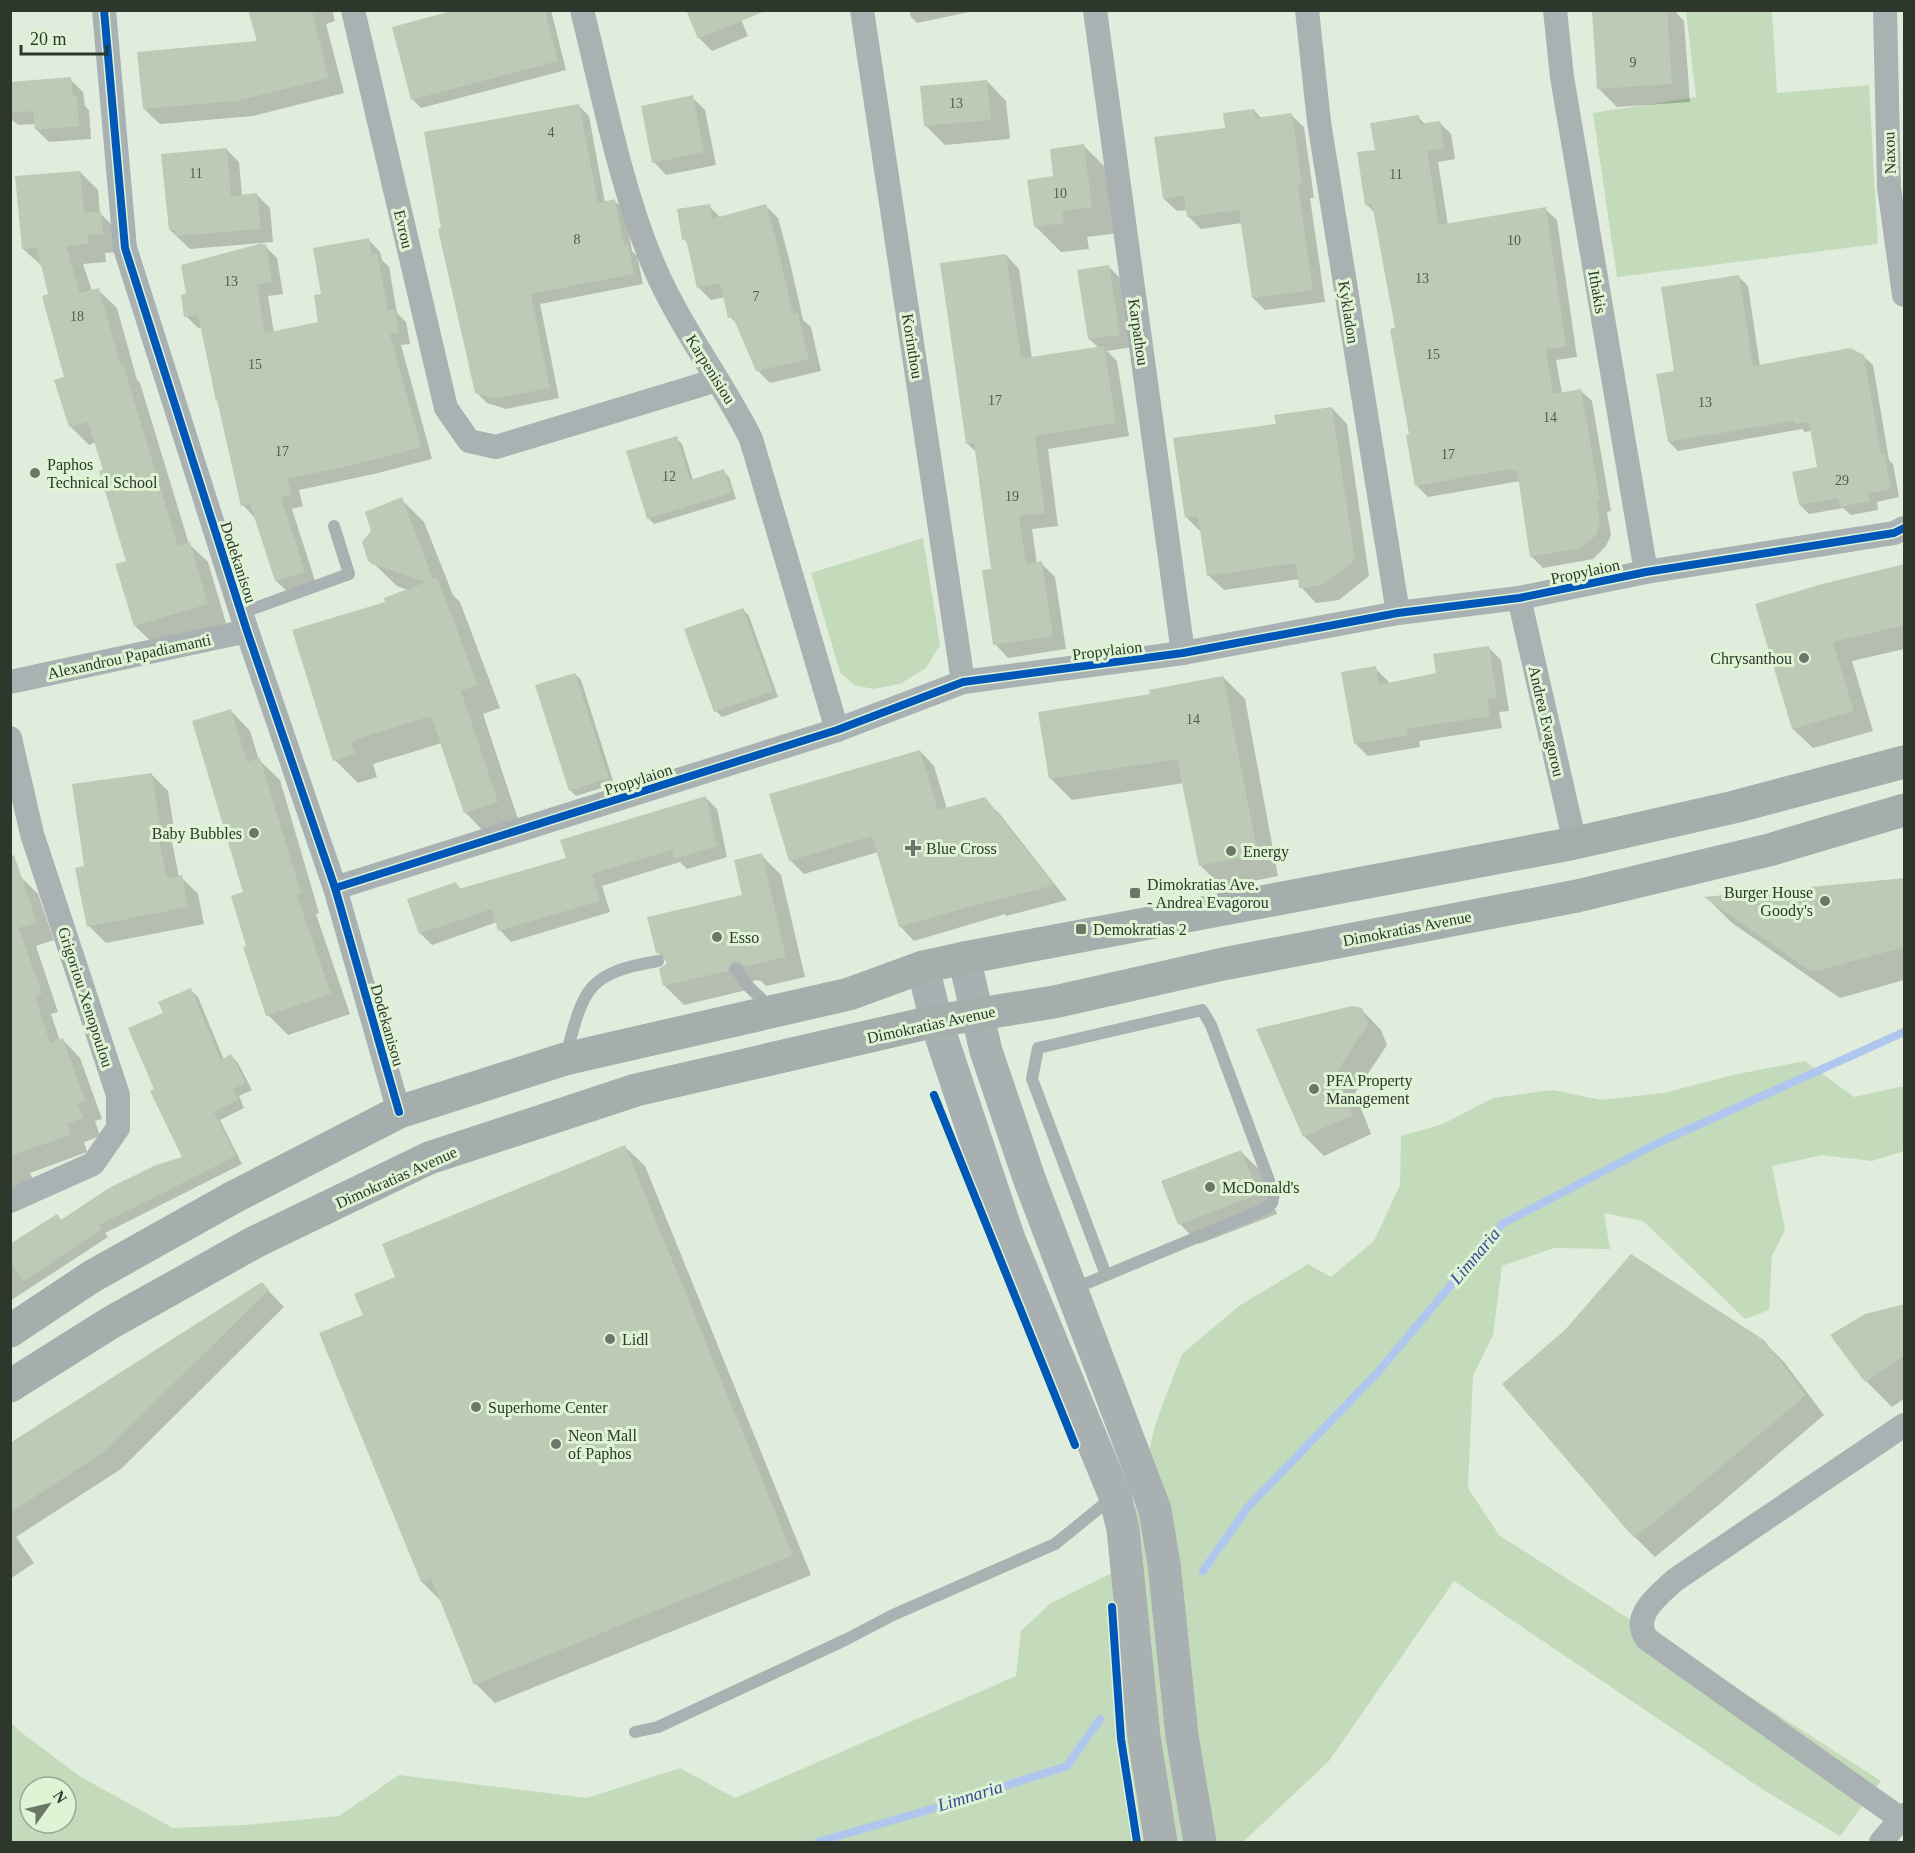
<svg xmlns="http://www.w3.org/2000/svg" width="1915" height="1853" font-family="Georgia,serif">
  <style>
    .green { fill: #c3dbba; fill-rule: evenodd }
    .shadow { fill: #0003 }
    .lines { fill: none; stroke-linecap: round; stroke-linejoin: round }
    .stream { stroke: #afc6ee; stroke-width: 8 }
    .building { fill: #bccab6 }
    .lane { stroke: #aab1b3; stroke-width: 12 }
    .street { stroke: #aab1b3; stroke-width: 24 }
    .secondary { stroke: #a8b0b1; stroke-width: 33 }
    .highway { stroke: #a6adad; stroke-width: 33 }
    .cycleway-casing { stroke: #def4d5; stroke-width: 11 }
    .cycleway { stroke: #0057b8; stroke-width: 8 }
    .poi-dot { fill: #6d7769; stroke: #def4d5; stroke-width: 2 }
    .labels { text-anchor: middle; stroke-width: 6; stroke-linejoin: round; paint-order: stroke }
    .number-label { font-size: 14px; fill: #525c4e }
    .street-label { font-size: 16px; fill: #2e372b; stroke: #def4d5 }
    .poi-label { font-size: 16px; fill: #2e372b; stroke: #def4d5; text-anchor: start }
    .water-label { font-size: 18px; font-style: italic; fill: #324d98; stroke: #def4d5 }
  </style>
  <rect width="100%" height="100%" fill="#e1eddc"/>
  <g class="green">
    <path d="M1686 11H1772L1777 93 1869 85 1878 244 1617 277 1593 113 1696 97Z"/>
    <path d="M923 538 940 645 926 668 900 684 873 689 854 685 840 672 811 573Z"/>
    <path d="M1805 1061 1854 1097 1904 1086V1151L1872 1161 1822 1155 1772 1166 1785 1230 1772 1256 1769 1310 1745 1319 1643 1221 1604 1213 1610 1249 1554 1248 1502 1266 1493 1335 1473 1376 1468 1488 1499 1535 1881 1781 1840 1836 1765 1791 1454 1581 1329 1761 1243 1842H11L10 1722 22 1733 81 1777 173 1828 245 1825 339 1816 399 1775 587 1798 680 1768 735 1798 1016 1676 1021 1631 1051 1603 1120 1569 1156 1422 1182 1354 1239 1306 1308 1264 1331 1277 1374 1241 1400 1185 1401 1136 1443 1124 1493 1098 1553 1090 1601 1100 1664 1093 1733 1075ZM30 1787H66V1823H30Z"/>
  </g>
  <g class="shadow">
    <path d="M250 10H332L335 21 326 24 344 93 253 116 160 124 144 109 259 42Z"/>
    <path d="M457 10H551L566 70 421 108 412 99Z"/>
    <path d="M737 10 748 36 712 51 699 38Z"/>
    <path d="M909 10H974V11L917 23 911 17Z"/>
    <path d="M1593 10H1674L1684 21 1690 102 1617 107 1599 89Z"/>
    <path d="M70 79 83 92 85 106 89 110 91 139 49 142 36 129V124L18 125 10 118V84Z"/>
    <path d="M987 81 1006 101 1010 139 945 145 925 125Z"/>
    <path d="M692 97 705 110 716 165 666 175 654 162Z"/>
    <path d="M579 106 589 116 605 203 615 201 625 211 632 251 637 256 643 284 540 304 559 398 506 409 487 403 476 392Z"/>
    <path d="M1254 110 1262 119 1291 115 1304 127 1314 198H1310L1325 302 1265 310 1253 298 1242 223 1201 229 1188 216V210L1177 211 1164 199 1226 129Z"/>
    <path d="M1418 117 1425 124 1439 122 1451 134 1455 159 1438 162 1448 225 1545 209 1557 220 1577 357 1556 360 1562 393 1580 390 1592 401 1611 511 1607 512 1611 535 1606 546 1593 559 1543 568 1531 556 1520 481 1428 497 1417 486 1396 329 1376 214 1366 204 1377 151Z"/>
    <path d="M1084 146 1110 172 1118 233 1087 237 1089 249 1061 252 1035 226 1055 178Z"/>
    <path d="M226 149 239 162 242 196 257 195 270 208 273 242 190 249 170 230Z"/>
    <path d="M80 172 98 190 100 213 118 231 120 252 105 253 106 262 83 264 92 291 98 290 117 308 137 380 140 383 189 544 208 562 226 623 154 644 135 626 117 565 127 562 105 471 96 442 89 445 70 426 66 378 50 295 43 267 23 249Z"/>
    <path d="M765 205 778 218 789 258 803 320 811 327 821 371 770 383 757 370 738 325 730 317 725 297 711 300 699 288 689 245 684 239 709 206 721 218Z"/>
    <path d="M369 240 380 252 382 260 389 267 397 313 406 322 410 344 401 345 432 459 374 474 299 490 303 506 292 509 316 584 288 592 276 581 256 517H254L243 505 202 328H198L186 316 187 295 265 246 277 258 283 294 268 296 274 333 320 324 323 295Z"/>
    <path d="M1006 255 1019 269 1032 359 1099 348 1089 339 1109 267 1122 280 1132 347 1107 351 1117 361 1129 436 1048 449 1058 526 1032 529 1037 564 1041 563 1055 577 1066 649 1008 658 995 644 992 570 977 453 967 443Z"/>
    <path d="M1739 277 1748 286 1760 366 1863 356 1873 365 1889 460 1893 464 1899 497 1877 502 1878 510 1851 515 1843 508 1809 514 1800 505 1819 469 1812 431 1805 432 1802 429 1678 451 1669 442 1675 373Z"/>
    <path d="M1332 408 1347 424 1369 576 1339 600 1316 603 1301 587 1300 579 1224 590 1208 575 1202 533 1187 518 1277 425Z"/>
    <path d="M676 438 682 444 693 480 723 471 729 477 736 499 654 524 648 518Z"/>
    <path d="M401 499 424 522 453 595 460 602 500 708 483 714 520 825 488 836 465 812 442 743 373 764 377 777 358 783 335 760 387 603 408 590 397 586 370 560Z"/>
    <path d="M1904 566V649L1852 661 1873 731 1813 748 1793 729 1756 605Z"/>
    <path d="M743 609 749 616 778 697 722 717 716 711Z"/>
    <path d="M1488 647 1501 660 1509 711 1499 712 1502 728 1419 741 1420 747 1368 756 1355 743 1375 668 1388 681 1389 684 1438 675Z"/>
    <path d="M575 674 581 680 614 784 576 796 570 790Z"/>
    <path d="M1223 677 1245 699 1278 876 1222 887 1200 865 1184 783 1072 800 1050 778 1151 695Z"/>
    <path d="M231 711 250 731 259 760 280 780 319 913 316 914 350 1014 288 1035 268 1015 248 947 245 893Z"/>
    <path d="M920 751 934 766 947 809 984 799 999 813 1067 900 1006 916 1005 914 914 941 900 926 878 852 804 874 790 860Z"/>
    <path d="M151 774 168 791 176 841 172 842 179 877H181L198 894 204 924 106 943 89 926 85 867Z"/>
    <path d="M706 798 717 809 727 857 687 869 680 862 602 886 610 912 511 942 500 930 497 922 432 945 420 933 456 884 462 890 568 859Z"/>
    <path d="M761 855 781 875 805 977 766 986 761 981 755 980 748 985 747 990 684 1005 664 985 667 962 657 952 744 896Z"/>
    <path d="M20 876 38 894 54 940 36 946 58 1012 51 1014 60 1041 63 1040 80 1058 102 1119 95 1121 100 1136 84 1142 87 1152 30 1173 35 1184 10 1196V878Z"/>
    <path d="M1904 880V980L1840 998 1732 923 1707 898Z"/>
    <path d="M191 990 198 997 224 1060 231 1056 238 1063 252 1090 239 1096 244 1108 220 1120 242 1164 105 1233 108 1237 10 1301V1246L62 1221 184 1157 156 1089 165 1014Z"/>
    <path d="M1361 1009 1381 1030 1387 1045 1355 1093 1371 1134 1324 1156 1304 1136Z"/>
    <path d="M625 1147 645 1166 811 1575 495 1703 476 1684 442 1602 422 1582 321 1334 365 1316Z"/>
    <path d="M1241 1152 1261 1171 1277 1214 1199 1244 1180 1224Z"/>
    <path d="M262 1284 284 1307 121 1469 16 1537 34 1563 10 1579V1445Z"/>
    <path d="M1904 1306V1399L1892 1407 1866 1381Z"/>
    <path d="M1763 1341 1784 1362 1824 1415 1721 1503 1655 1557 1635 1537 1504 1384Z"/>
  </g>
  <g class="lines">
    <g class="stream">
      <path d="M1203 1571 1248 1507 1378 1372 1502 1224 1656 1144 1904 1032"/>
      <path d="M818 1842 942 1806 1067 1766 1100 1719"/>
    </g>
  </g>
  <g class="building">
    <path d="M248 10H312L329 78 237 101 143 109 137 52 257 41Z"/>
    <path d="M455 10H545L558 61 411 100 392 27Z"/>
    <path d="M686 10H765V11L698 39Z"/>
    <path d="M1592 10H1667L1672 84 1597 89Z"/>
    <path d="M71 77 73 96H77L79 126 35 130 33 111 10 113V82Z"/>
    <path d="M987 80 991 120 924 126 920 86Z"/>
    <path d="M693 95 704 152 652 163 641 106Z"/>
    <path d="M579 104 598 203 615 199 624 245 628 244 634 274 531 294 550 388 494 399 475 393 438 229 441 228 424 132Z"/>
    <path d="M1254 109 1255 118 1292 113 1302 185 1298 186 1313 290 1252 298 1239 210 1187 217 1184 196 1163 199 1154 137 1225 128 1223 113Z"/>
    <path d="M1419 115 1420 124 1440 121 1444 149 1427 151 1439 225 1546 207 1566 346 1546 349 1553 394 1581 389 1600 501H1597L1600 523 1596 535 1581 548 1530 557 1517 470 1511 471V469L1415 486 1406 435 1409 434 1390 329 1395 328 1372 204 1365 205 1357 152 1375 150 1370 123Z"/>
    <path d="M1084 144 1092 207 1062 211 1064 223 1034 227 1027 180 1053 176 1050 149Z"/>
    <path d="M227 148 231 196 257 193 261 229 176 236 175 230H169L161 154Z"/>
    <path d="M80 171 84 213 101 212 103 234 88 235V244L66 246 80 293 99 288 120 364H123L178 546 190 542 208 604 134 626 115 564 126 561 99 471 103 470 88 422 69 427 54 380 64 377 42 296 48 294 37 248 22 249 15 176Z"/>
    <path d="M710 204 712 219 766 204 777 244 793 314 798 313 809 359 756 371 733 317 728 318 720 283 697 288 686 239 682 240 677 209Z"/>
    <path d="M369 238 372 254 377 253 388 310 395 309 399 332 390 334 421 447 361 463 288 479 292 495 281 497 305 572 275 581 250 504 241 506 217 400 216 401 198 315 184 317 181 295 186 294 181 265 262 243 263 245 266 244 272 282 257 285 265 333 318 322 314 295 321 294 313 248Z"/>
    <path d="M1006 254 1021 357 1024 356V358L1104 346 1116 423 1035 436 1045 513 1019 516 1026 564 1042 561 1053 636 993 645 982 570 991 569 974 443 966 444 940 263Z"/>
    <path d="M1109 265 1120 335 1088 339 1077 270Z"/>
    <path d="M1739 275 1753 366 1850 348 1864 355 1881 454 1884 453 1891 489 1868 493 1870 501 1840 507 1838 498 1799 505 1792 472 1817 467 1809 422 1795 424 1794 421 1668 442 1656 374 1674 371 1661 287Z"/>
    <path d="M1332 407 1355 560 1323 585 1299 588 1296 563 1207 576 1198 517 1185 518 1173 438 1276 424 1274 415Z"/>
    <path d="M677 436 690 480 724 469 731 493 647 519 626 451Z"/>
    <path d="M402 497 433 579 437 577 478 685 461 691 498 802 464 813 431 716 351 741 355 754 333 761 292 630 385 602 384 598 426 582 372 564 368 561 362 542 371 531 365 512Z"/>
    <path d="M1905 564V625L1833 642 1854 711 1792 729 1755 604 1822 584Z"/>
    <path d="M743 608 773 691 714 712 684 629Z"/>
    <path d="M1489 646 1497 698 1487 700 1490 716 1407 729 1408 735 1354 744 1341 672 1376 666 1379 685 1436 673 1433 654Z"/>
    <path d="M575 673 609 778 569 791 535 685Z"/>
    <path d="M1223 676 1258 854 1199 866 1177 759 1049 779 1038 712 1150 694 1149 690Z"/>
    <path d="M231 709 247 762 260 758 301 893 297 895 331 994 266 1016 243 947 246 946 231 896 243 892 192 721Z"/>
    <path d="M920 750 938 810 985 797 1054 885 990 902V901L899 927 872 836 789 861 769 794Z"/>
    <path d="M152 773 160 825 156 826 167 878 182 875 188 907 87 927 75 868 84 866 72 784Z"/>
    <path d="M706 796 717 846 674 859 672 850 592 874 600 901 498 931 492 909 419 934 407 899 456 882 459 889 566 858 560 840Z"/>
    <path d="M762 853 786 957 745 967 740 962 735 961 729 965 728 971 663 986 659 969 666 964V959L661 953H656L647 917 742 895 734 860Z"/>
    <path d="M14 855 37 922 19 928 42 994 35 996 50 1043 63 1038 85 1101 78 1104 83 1118 67 1124 71 1135 10 1156V856Z"/>
    <path d="M1905 878V947L1812 972 1704 897Z"/>
    <path d="M191 988 221 1060 231 1054 246 1083 233 1089 238 1100 214 1112 236 1156 99 1225 102 1229 24 1281 10 1261V1244L57 1214 61 1220 109 1188 156 1165 182 1157 150 1091 154 1089 128 1028 163 1013 158 1002Z"/>
    <path d="M1352 1006 1362 1008 1368 1024 1336 1073 1353 1115 1303 1137 1256 1029Z"/>
    <path d="M625 1145 793 1555 474 1685 431 1578 421 1582 319 1333 363 1315 354 1294 395 1277 382 1244Z"/>
    <path d="M1241 1150 1259 1194 1178 1225 1161 1181Z"/>
    <path d="M1631 1254 1764 1340 1806 1395 1701 1484 1634 1538 1502 1384 1565 1330Z"/>
    <path d="M262 1282 269 1290 104 1452 10 1513V1443Z"/>
    <path d="M1905 1304V1355L1865 1382 1830 1335 1865 1314Z"/>
  </g>
  <g class="lines">
    <g class="lane">
      <path d="M241 613 349 574 334 526"/>
      <path d="M736 969 748 986 771 1008"/>
      <path d="M566 1055C584 989 586 973 658 961"/>
      <path d="M1073 1289 1267 1208 1272 1203 1274 1194 1211 1025 1202 1010 1038 1048 1032 1079 1106 1275"/>
      <path d="M635 1732 658 1727 845 1640 893 1615 1055 1544 1113 1497"/>
    </g>
    <g class="street">
      <path d="M104 10 125 248 247 631 335 888 399 1112"/>
      <path d="M353 10 446 408 469 441 496 447 717 380"/>
      <path d="M582 10C603 94 620 185 653 264 679 326 721 379 751 439L837 730"/>
      <path d="M862 10 963 682"/>
      <path d="M1095 10 1183 653"/>
      <path d="M1307 10 1319 122 1398 613"/>
      <path d="M1555 10 1562 77 1646 572"/>
      <path d="M1885 10 1889 187 1904 295"/>
      <path d="M1519 598 1575 843"/>
      <path d="M10 682 247 631"/>
      <path d="M10 738 32 834 118 1095V1128L93 1164 10 1201"/>
      <path d="M335 888 837 730 963 682 1183 653 1398 613 1519 598 1646 572 1894 533 1904 528"/>
      <path d="M1901 1819 1647 1639C1630 1616 1659 1595 1675 1580L1904 1425"/>
      <path d="M1881 1842 1904 1815"/>
    </g>
    <g class="secondary">
      <path d="M964 958 986 1051 1029 1178 1155 1510 1164 1564 1182 1736 1200 1842"/>
      <path d="M923 967 936 1021 1009 1239 1115 1496 1123 1529 1144 1737 1161 1842"/>
    </g>
    <g class="highway">
      <path d="M10 1331 91 1277 232 1198 399 1112 565 1059 849 994 923 967 964 958 1575 843 1734 807 1904 762"/>
      <path d="M10 1386 110 1323 255 1242 429 1158 636 1090 936 1021 1054 1002 1223 964 1577 896 1769 850 1904 810"/>
    </g>
    <defs>
      <g id="cycleway">
        <path d="M104 10 125 248 247 631 335 888 399 1112"/>
        <path d="M335 888 837 730 963 682 1183 653 1398 613 1519 598 1646 572 1894 533 1904 528"/>
        <path d="M934 1095 1075 1445"/>
        <path d="M1112 1607 1121 1739 1137 1842"/>
      </g>
    </defs>
    <use href="#cycleway" class="cycleway-casing"/>
    <use href="#cycleway" class="cycleway"/>
  </g>
  <g class="poi-dot">
    <circle cx="35" cy="473" r="6"/>
    <circle cx="1804" cy="658" r="6"/>
    <circle cx="254" cy="833" r="6"/>
    <path d="M910 839h6v6h6v6h-6v6h-6v-6h-6v-6h6z"/>
    <circle cx="1231" cy="851" r="6"/>
    <rect x="1129" y="887" width="12" height="12" rx="3"/>
    <circle cx="1825" cy="901" r="6"/>
    <rect x="1075" y="923" width="12" height="12" rx="3"/>
    <circle cx="717" cy="937" r="6"/>
    <circle cx="1314" cy="1089" r="6"/>
    <circle cx="1210" cy="1187" r="6"/>
    <circle cx="610" cy="1339" r="6"/>
    <circle cx="476" cy="1407" r="6"/>
    <circle cx="556" cy="1444" r="6"/>
  </g>
  <g class="labels">
    <g class="number-label">
      <text x="1633" y="67">9</text>
      <text x="956" y="108">13</text>
      <text x="551" y="137">4</text>
      <text x="196" y="178">11</text>
      <text x="1396" y="179">11</text>
      <text x="1060" y="198">10</text>
      <text x="577" y="244">8</text>
      <text x="1514" y="245">10</text>
      <text x="1422" y="283">13</text>
      <text x="231" y="286">13</text>
      <text x="756" y="301">7</text>
      <text x="77" y="321">18</text>
      <text x="1433" y="359">15</text>
      <text x="255" y="369">15</text>
      <text x="995" y="405">17</text>
      <text x="1705" y="407">13</text>
      <text x="1550" y="422">14</text>
      <text x="282" y="456">17</text>
      <text x="1448" y="459">17</text>
      <text x="669" y="481">12</text>
      <text x="1842" y="485">29</text>
      <text x="1012" y="501">19</text>
      <text x="1193" y="724">14</text>
    </g>
    <g class="street-label">
      <text transform="translate(1889 153) rotate(-92)" y="6">Naxou</text>
      <text transform="translate(404 229) rotate(77)" y="6">Evrou</text>
      <text transform="translate(1598 292) rotate(80)" y="6">Ithakis</text>
      <text transform="translate(1349 312) rotate(81)" y="6">Kykladon</text>
      <text transform="translate(1139 332) rotate(82)" y="6">Karpathou</text>
      <text transform="translate(913 346) rotate(81)" y="6">Korinthou</text>
      <text transform="translate(711 369) rotate(58)" y="6">Karpenisiou</text>
      <text transform="translate(239 562) rotate(72)" y="6">Dodekanisou</text>
      <text transform="translate(1585 571) rotate(-12)" y="6">Propylaion</text>
      <text transform="translate(1107 650) rotate(-7)" y="6">Propylaion</text>
      <text transform="translate(129 656) rotate(-12)" y="6">Alexandrou Papadiamanti</text>
      <text transform="translate(1547 721) rotate(77)" y="6">Andrea Evagorou</text>
      <text transform="translate(638 779) rotate(-18)" y="6">Propylaion</text>
      <text transform="translate(1407 928) rotate(-11)" y="6">Dimokratias Avenue</text>
      <text transform="translate(86 997) rotate(72)" y="6">Grigoriou Xenopoulou</text>
      <text transform="translate(931 1024) rotate(-12)" y="6">Dimokratias Avenue</text>
      <text transform="translate(388 1025) rotate(74)" y="6">Dodekanisou</text>
      <text transform="translate(396 1177) rotate(-24)" y="6">Dimokratias Avenue</text>
    </g>
    <g class="poi-label">
      <text x="47" y="470">Paphos<tspan x="47" dy="18">Technical School</tspan></text>
      <text x="1792" y="664" text-anchor="end">Chrysanthou</text>
      <text x="242" y="839" text-anchor="end">Baby Bubbles</text>
      <text x="926" y="854">Blue Cross</text>
      <text x="1243" y="857">Energy</text>
      <text x="1147" y="890">Dimokratias Ave.<tspan x="1147" dy="18">- Andrea Evagorou</tspan></text>
      <text x="1813" y="898" text-anchor="end">Burger House<tspan x="1813" dy="18">Goody's</tspan></text>
      <text x="1093" y="935">Demokratias 2</text>
      <text x="729" y="943">Esso</text>
      <text x="1326" y="1086">PFA Property<tspan x="1326" dy="18">Management</tspan></text>
      <text x="1222" y="1193">McDonald's</text>
      <text x="622" y="1345">Lidl</text>
      <text x="488" y="1413">Superhome Center</text>
      <text x="568" y="1441">Neon Mall<tspan x="568" dy="18">of Paphos</tspan></text>
    </g>
    <g class="water-label">
      <text transform="translate(1475 1256) rotate(-50)" y="6">Limnaria</text>
      <text transform="translate(970 1796) rotate(-17)" y="6">Limnaria</text>
    </g>
  </g>
  <rect width="1915" height="1853" fill="none" stroke="#2e372b" stroke-width="24"/>
  <g transform="translate(48 1805) rotate(56)"><circle r="28" fill="#def4d5" stroke="#98a891" stroke-width="1.5"/>
  <path d="M0-4.5L10 22L0 15L-10 22Z" fill="#6d7769"/>
  <text y="-9" font-size="16" font-weight="bold" text-anchor="middle" fill="#2e372b">N</text>
  </g>
  <path d="M21 45v9h86v-9" fill="none" stroke="#2e372b" stroke-width="3"/>
  <text x="30" y="45" font-size="18" fill="#2e372b" stroke="#def4d5" stroke-width="4.5" paint-order="stroke">20 m</text>
</svg>
